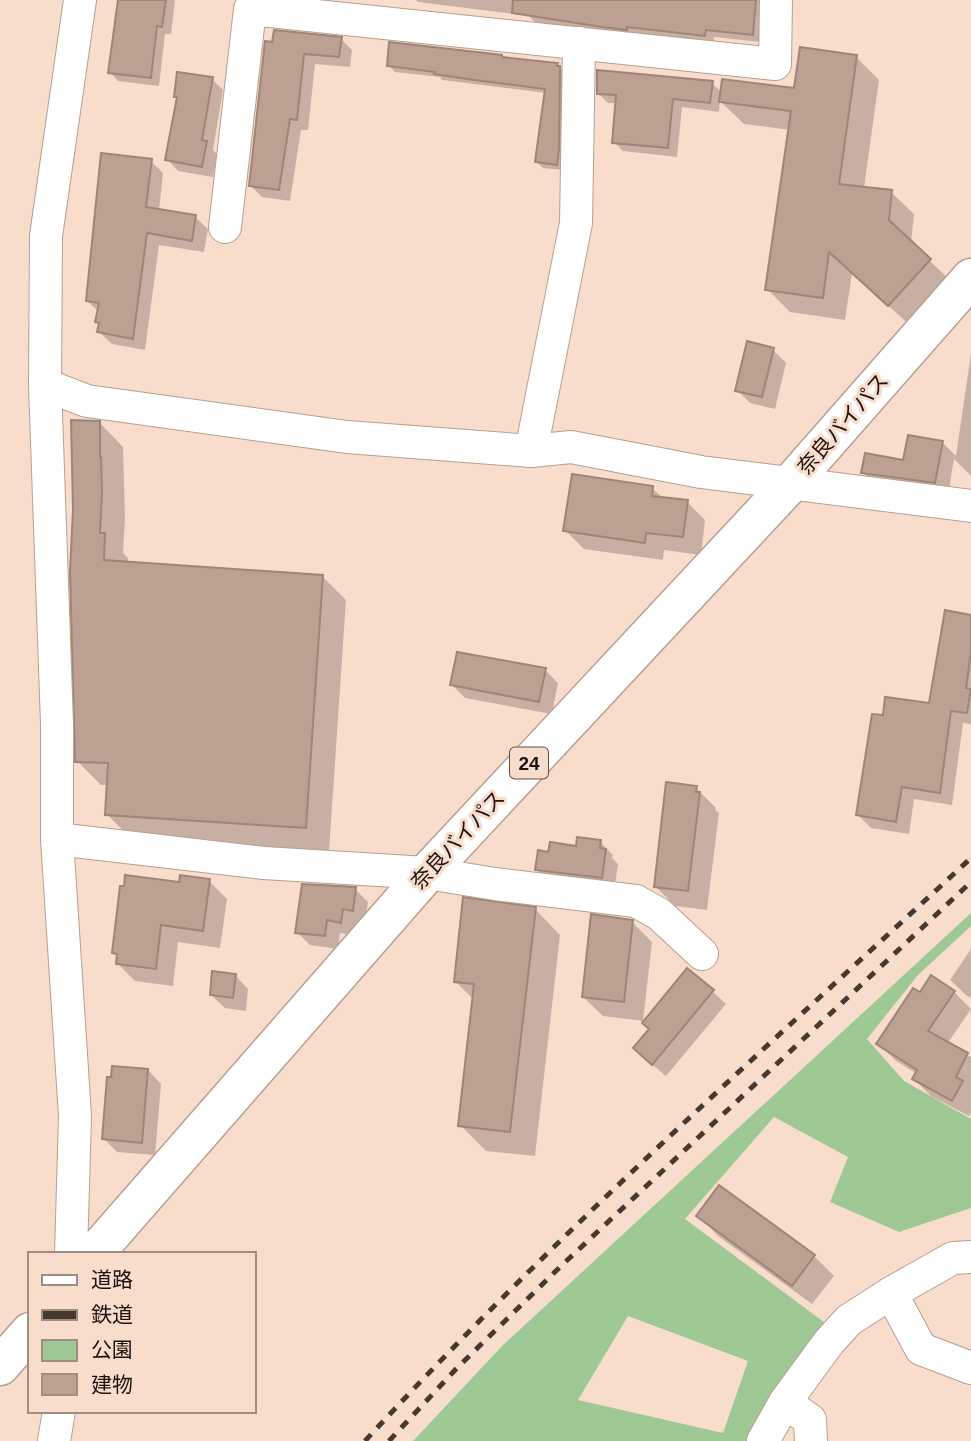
<svg xmlns="http://www.w3.org/2000/svg" width="971" height="1441" font-family="Helvetica,'Noto Sans JP',sans-serif">
  <style>
    .green { fill: #9ec994; fill-rule: evenodd }
    .shadow { fill: #0003 }
    .building { fill: #bca092; stroke: #9f8577; stroke-width: 2 }
    .lines { fill: none; stroke-linecap: round; stroke-linejoin: round }
    .minor-casing { stroke: #b99f8f; stroke-width: 34 }
    .trunk-casing { stroke: #b99f8f; stroke-width: 41 }
    .minor { stroke: #fff; stroke-width: 32 }
    .trunk { stroke: #fff; stroke-width: 38 }
    .rail { stroke: #463931; stroke-width: 5; stroke-dasharray: 9 9; stroke-linecap: butt }
    .labels { text-anchor: middle; stroke-width: 6; stroke-linejoin: round; paint-order: stroke }
    .shield { fill: #f9ddcc; stroke: #5e5046; stroke-width: 2 }
    .shield-label { font-size: 19px; font-weight: bold; fill: #1c130d }
    .street-label { font-size: 21px; fill: #1c130d; stroke: #f9ddcc }
  </style>
  <rect width="100%" height="100%" fill="#f9ddcc"/>
  <path class="green" d="M971 913V926L918 975 867 1039 904 1081 971 1119V1208L899 1232 830 1202 848 1157 774 1117 685 1219 828 1325 748 1441H413L502 1346ZM628 1316 748 1361 723 1433 578 1400Z"/>
  <g class="shadow">
    <path d="M120 0H175L171 34H165L159 86 118 81 110 72Z"/>
    <path d="M416 0H765L760 42 714 37 713 44 611 35 536 23 529 16 418 2Z"/>
    <path d="M341 39 352 50 350 67 315 64 308 130H301L290 201 262 197 251 186 266 43Z"/>
    <path d="M856 57 879 80 864 188 891 192 914 214 911 243 953 283 912 327 852 273 845 320 790 312 767 289 790 130 744 124 720 101 719 112 682 107 677 157 623 151 614 142 617 103H608L598 93 712 83 722 93 796 90Z"/>
    <path d="M504 59 557 65 563 71V170L543 168 537 162 546 93 442 80 440 77 395 72 388 65Z"/>
    <path d="M212 79 223 90 213 150 217 154 213 177 178 171 167 159 178 99 175 96Z"/>
    <path d="M151 161 163 173 159 211 195 217 208 229 204 252 159 245 145 350 112 344 99 332 101 325 97 321 99 312 87 301Z"/>
    <path d="M773 350 786 363 775 409 750 403 737 390Z"/>
    <path d="M971 353V476L954 459 948 495 876 486 863 473 904 462 942 442 956 456Z"/>
    <path d="M100 423 123 447 125 518 123 553 128 558 127 563 323 577 346 600 329 851 130 838 107 814 109 785H101L77 761Z"/>
    <path d="M652 488 664 499 687 502 705 520 701 555 664 550 663 560 584 549 565 530Z"/>
    <path d="M971 616V724L963 723 952 805 914 799 909 834 871 828 858 815 885 717 931 705Z"/>
    <path d="M545 670 558 683 552 714 465 698 452 685Z"/>
    <path d="M696 788 716 808 715 810 719 813 707 910 675 906 655 886Z"/>
    <path d="M600 842 613 855 612 858 618 864 614 891 550 883 537 870 550 854Z"/>
    <path d="M209 881 227 899 220 948 178 942 173 986 135 981 117 963 118 957 114 953 180 884Z"/>
    <path d="M355 889 368 902 365 923 356 922 354 935 340 933 338 949 310 945 297 932Z"/>
    <path d="M535 909 560 935 535 1156 486 1151 460 1125 474 1000 455 981Z"/>
    <path d="M632 922 652 942 643 1021 603 1016 583 997Z"/>
    <path d="M971 949V998L967 996 950 980Z"/>
    <path d="M235 975 248 989 246 1011 225 1008 211 995Z"/>
    <path d="M712 991 726 1004 666 1076 648 1061Z"/>
    <path d="M954 992 971 1009 947 1044 971 1057V1113L969 1116 931 1096 914 1079 917 1074 895 1060 878 1043 920 994Z"/>
    <path d="M148 1070 161 1084 155 1155 117 1152 103 1138Z"/>
    <path d="M699 1216 814 1256 834 1276 812 1304 718 1236Z"/>
  </g>
  <g class="building">
    <path d="M118 0H166L162 27 157 26 151 78 108 73Z"/>
    <path d="M513 0H756L753 35 706 30 705 36 627 27V30L602 27 512 13Z"/>
    <path d="M274 30 342 37 339 57 304 54 297 120 290 119 279 190 249 186 265 41 272 42Z"/>
    <path d="M389 42 502 55V57L558 63 557 66H560L559 149 557 165 535 162 545 89 474 80 434 74 435 72 387 66Z"/>
    <path d="M800 47 857 55 839 184 892 190 889 220 931 259 888 306 829 252 823 298 765 290 791 111 719 102 722 79 794 88Z"/>
    <path d="M597 70 713 81 710 103 673 99 668 148 612 143 616 95 597 94Z"/>
    <path d="M177 72 213 77 202 140 207 141 202 167 165 160 177 97H174Z"/>
    <path d="M101 153 152 159 146 207 196 215 192 241 147 233 133 339 97 332 99 323 95 322 99 303 86 301Z"/>
    <path d="M747 341 774 348 762 397 735 391Z"/>
    <path d="M71 420 100 421V457H101L102 493 100 533H105L104 560 323 575 306 828 105 815 108 763 75 762 70 572 73 509Z"/>
    <path d="M908 435 943 441 935 483 861 473 865 453 903 460Z"/>
    <path d="M572 474 653 486 652 496 688 500 683 537 646 533 645 543 563 531Z"/>
    <path d="M945 610 971 615V652L966 688 971 689 967 713 951 711 940 793 902 787 896 822 856 815 872 714 883 715 885 697 929 703Z"/>
    <path d="M457 652 546 668 539 702 450 685Z"/>
    <path d="M666 782 697 786 696 792H700L688 891 654 887Z"/>
    <path d="M577 837 601 840 600 848 606 849 602 878 535 870 538 850 548 852 550 842 576 846Z"/>
    <path d="M125 875 179 882 180 875 210 879 203 931 161 925 156 969 116 964 117 954 112 953 120 886H124Z"/>
    <path d="M302 884 356 887 353 911 343 909 341 923 327 920 325 936 295 933Z"/>
    <path d="M463 897 536 907 510 1132 458 1126 474 984 454 982Z"/>
    <path d="M591 914 633 920 624 1002 582 997Z"/>
    <path d="M687 968 714 990 652 1065 633 1048 649 1029 642 1023Z"/>
    <path d="M212 971 236 974 233 998 210 995Z"/>
    <path d="M931 975 955 991 928 1031 968 1053 956 1077 963 1081 952 1101 912 1079 917 1070 876 1044 913 988 920 992Z"/>
    <path d="M112 1066 148 1069 142 1143 102 1139 107 1077H111Z"/>
    <path d="M719 1185 815 1255 792 1286 696 1216Z"/>
  </g>
  <g class="lines">
    <defs>
      <g id="minor">
        <path d="M225 227 250 9 775 64 776 0"/>
        <path d="M45 385 87 401 347 437 531 451 571 447 701 472 971 506"/>
        <path d="M531 451 576 223 579 43"/>
        <path d="M57 839 264 863 427 873 495 884 636 901 659 914 702 954"/>
        <path d="M71 1254 75 1116 57 839V724L45 385 46 236 80 0"/>
        <path d="M891 1293 921 1349 971 1368"/>
        <path d="M785 1402 810 1420 811 1441"/>
        <path d="M54 1441 59 1411"/>
        <path d="M763 1441 785 1402 829 1342 849 1320 891 1293 953 1258 971 1257"/>
      </g>
      <g id="trunk">
        <path d="M94 1254 427 873 791 483 971 278"/>
        <path d="M0 1366 30 1332"/>
      </g>
    </defs>
    <use href="#minor" class="minor-casing"/>
    <use href="#trunk" class="trunk-casing"/>
    <use href="#minor" class="minor"/>
    <use href="#trunk" class="trunk"/>
    <g class="rail">
      <path d="M365 1441C554 1235 766 1048 971 858"/>
      <path d="M389 1441 456 1369 561 1266 971 882"/>
    </g>
  </g>
  <g class="labels">
    <rect class="shield" x="510" y="747.5" width="38" height="31" rx="5"/>
    <g class="shield-label">
      <text x="529" y="770">24</text>
    </g>
    <g class="street-label">
      <text transform="translate(843 424) rotate(-49)" y="7">奈良バイパス</text>
      <text transform="translate(458 840) rotate(-47)" y="7">奈良バイパス</text>
    </g>
  </g>
  <rect x="28" y="1252" width="228" height="161" fill="#f9ddcc" stroke="#a18c80" stroke-width="2"/>
  <rect x="42" y="1275" width="35" height="10" fill="#ffffff" stroke="#a18c80" stroke-width="2"/>
  <text x="91" y="1287" font-size="21" fill="#1c130d">道路</text>
  <rect x="42" y="1310" width="35" height="10" fill="#463931" stroke="#a18c80" stroke-width="2"/>
  <text x="91" y="1322" font-size="21" fill="#1c130d">鉄道</text>
  <rect x="42" y="1340" width="35" height="21" fill="#9ec994" stroke="#a18c80" stroke-width="2"/>
  <text x="91" y="1357" font-size="21" fill="#1c130d">公園</text>
  <rect x="42" y="1374" width="35" height="21" fill="#bca092" stroke="#a18c80" stroke-width="2"/>
  <text x="91" y="1392" font-size="21" fill="#1c130d">建物</text>
</svg>
